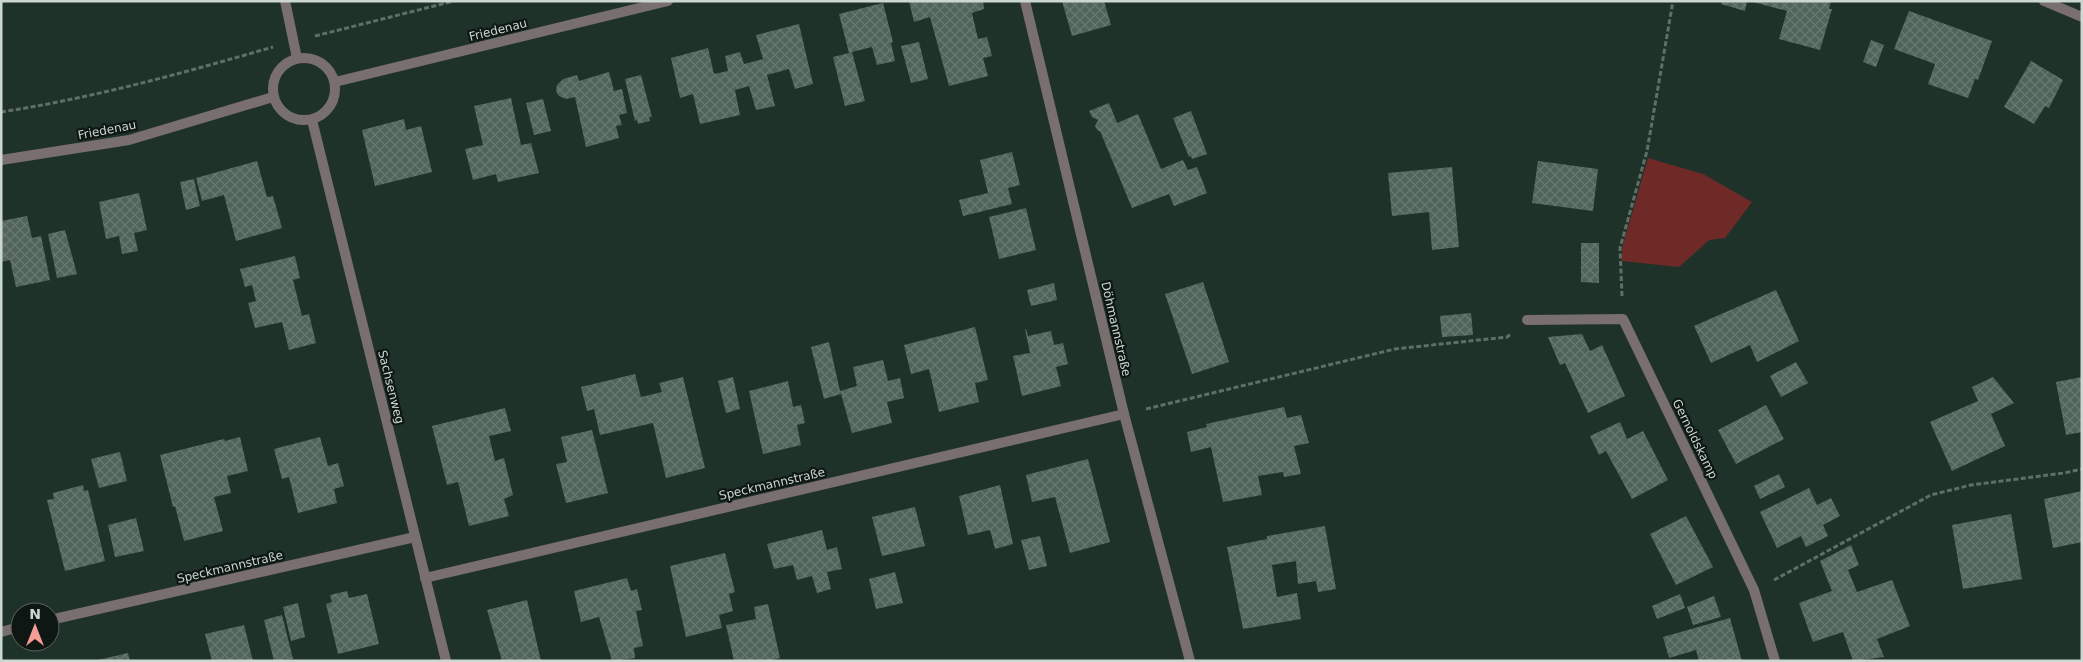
<svg xmlns="http://www.w3.org/2000/svg" width="2083" height="662" font-family="'DejaVu Sans',sans-serif">
  <style>
    .park { fill: #6f2a28 }
    .building { fill: url(#building-cross-hatch) }
    .lines { fill: none; stroke-linecap: round; stroke-linejoin: round }
    .path { stroke: #5f6f68; stroke-width: 3; stroke-dasharray: 5 2.5; stroke-linecap: butt }
    .minor { stroke: #796f6e; stroke-width: 10 }
    .labels { text-anchor: middle; stroke-width: 4.5; stroke-linejoin: round; paint-order: stroke }
    .street-label { font-size: 12px; fill: #ccd7d2; stroke: #0f1714 }
  </style>
  <defs>
    <pattern id="building-cross-hatch" width="8" height="8" patternUnits="userSpaceOnUse" patternTransform="scale(1.25)"><rect width="8" height="8" fill="#50645b"/><path d="M0 0l8 8M0 8l8-8" fill="none" stroke="#687972"/></pattern>
  </defs>
  <rect width="100%" height="100%" fill="#1f322a"/>
  <path class="park" d="M1648 158 1703 174 1752 202 1725 238 1709 240 1679 267 1622 261V248Z"/>
  <g class="building">
    <path d="M909 1H983L984 9 972 13 978 39 987 37 992 56 983 58 988 76 949 86 930 17 914 22Z"/>
    <path d="M1062 1H1104L1111 25 1072 36Z"/>
    <path d="M1722 1H1747L1745 11 1721 4Z"/>
    <path d="M1831 1 1829 9H1832L1820 50 1779 39 1787 11 1753 2Z"/>
    <path d="M883 3 893 42 891 43 895 61 877 65 872 47 852 52 865 101 845 106 833 57 849 53 839 14Z"/>
    <path d="M1909 11 1992 41 1978 80 1975 79 1968 98 1928 84 1935 64 1894 49Z"/>
    <path d="M799 24 813 84 795 89 789 69 767 75 775 106 756 110 749 86 735 90 740 115 700 124 693 94 680 98 671 58 708 48 714 74 728 71 725 56 740 52 744 64 763 59 756 35Z"/>
    <path d="M1871 40 1884 45 1876 67 1863 62Z"/>
    <path d="M919 42 928 79 911 83 901 46Z"/>
    <path d="M2031 61 2063 80 2049 108 2045 106 2034 124 2004 107Z"/>
    <path d="M609 72 614 91 622 89 627 113 619 115 622 125 616 126 619 138 586 147 575 97 566 99 559 96 556 91 557 85 563 79 577 75 579 81Z"/>
    <path d="M641 75 652 117H649L650 121 638 124 637 120 635 121 625 79Z"/>
    <path d="M511 98 521 145 531 143 539 173 498 182 496 174 473 180 465 149 483 145 474 106Z"/>
    <path d="M543 99 551 131 534 135 526 103Z"/>
    <path d="M1109 103 1117 123 1138 114 1161 169 1183 160 1188 170 1197 167 1207 193 1174 206 1169 194 1132 208 1100 131H1098L1095 126 1098 120 1092 117 1089 111Z"/>
    <path d="M1191 111 1207 154 1192 159 1191 156 1189 157 1173 118Z"/>
    <path d="M404 119 406 130 421 126 432 172 375 186 362 130Z"/>
    <path d="M1012 152 1020 185 1008 188 1012 204 963 216 959 200 988 193 980 160Z"/>
    <path d="M257 161 267 197 273 196 282 228 236 241 224 195 202 201 196 178Z"/>
    <path d="M1538 161 1598 169 1593 211 1532 203Z"/>
    <path d="M1452 167 1459 247 1432 250 1429 212 1392 216 1388 173Z"/>
    <path d="M194 179 200 206 186 210 180 182Z"/>
    <path d="M139 193 147 230 134 233 138 251 122 254 119 236 106 239 99 202Z"/>
    <path d="M1026 208 1036 250 999 259 989 217Z"/>
    <path d="M27 216 32 238 41 236 50 280 16 287 10 260 1 262V221Z"/>
    <path d="M65 230 77 274 57 278 48 234Z"/>
    <path d="M1581 243H1599V283L1581 282Z"/>
    <path d="M295 256 300 278 293 280 302 316 309 314 316 343 289 350 282 322 255 328 248 303 256 301 252 285 245 287 240 269Z"/>
    <path d="M1203 282 1229 362 1192 374 1165 294Z"/>
    <path d="M1054 283 1057 300 1031 306 1027 290Z"/>
    <path d="M1776 290 1799 341 1757 362 1750 345 1711 363 1694 326Z"/>
    <path d="M1471 313 1473 335 1442 337 1440 316Z"/>
    <path d="M975 327 988 380 975 383 979 402 939 412 929 369 911 374 904 345Z"/>
    <path d="M1025 329H1026L1028 336 1051 331 1054 345 1063 343 1068 364 1056 367 1061 386 1022 396 1013 356 1030 353Z"/>
    <path d="M1582 334 1590 351 1602 345 1625 396 1588 413 1565 363 1560 365 1548 337Z"/>
    <path d="M829 342 840 391 857 386 853 367 883 360 888 381 900 378 904 398 887 402 892 423 852 433 841 394 824 399 811 347Z"/>
    <path d="M1796 362 1808 383 1781 397 1770 376Z"/>
    <path d="M635 374 641 397 662 392 659 383 683 377 705 468 666 478 653 423 600 435 594 409 587 411 581 387Z"/>
    <path d="M733 377 740 409 726 413 718 381Z"/>
    <path d="M1993 377 2014 403 1991 414 2005 446 1952 471 1930 422 1978 401 1972 387Z"/>
    <path d="M2082 377V432L2066 435 2056 382Z"/>
    <path d="M788 381 793 407 801 405 805 423 797 425 801 445 763 454 749 391Z"/>
    <path d="M1766 405 1784 439 1736 464 1718 430Z"/>
    <path d="M1284 407 1287 418 1301 415 1309 443 1294 446 1301 474 1284 477 1283 472 1258 476 1262 495 1223 502 1211 447 1191 452 1187 432 1207 427 1206 424Z"/>
    <path d="M505 408 511 431 489 436 495 461 504 458 513 495 504 499 509 516 469 526 458 482 447 485 432 426Z"/>
    <path d="M1620 422 1627 439 1643 431 1668 480 1632 499 1606 451 1599 455 1590 436Z"/>
    <path d="M592 430 608 493 566 503 556 464 567 462 561 437Z"/>
    <path d="M240 437 248 471 227 476 231 493 214 497 223 531 184 541 175 506 173 507 160 455 224 439 225 441Z"/>
    <path d="M320 437 328 466 338 463 344 486 334 489 337 503 298 513 289 477 282 479 274 449Z"/>
    <path d="M120 452 127 481 99 488 91 459Z"/>
    <path d="M1088 459 1110 542 1070 553 1055 497 1032 502 1026 475Z"/>
    <path d="M1779 474 1785 487 1760 499 1754 486Z"/>
    <path d="M83 485 84 491 88 490 105 561 65 571 47 500 54 499 53 493Z"/>
    <path d="M1000 485 1013 544 995 549 990 530 968 535 959 496Z"/>
    <path d="M1809 488 1817 505 1831 498 1840 516 1823 525 1828 536 1806 547 1801 536 1777 548 1760 512Z"/>
    <path d="M2082 491V542L2053 548 2044 499Z"/>
    <path d="M915 507 925 546 882 556 872 517Z"/>
    <path d="M2011 514 2022 579 1963 589 1952 525Z"/>
    <path d="M1686 516 1713 567 1676 585 1650 534Z"/>
    <path d="M136 518 144 551 115 557 108 525Z"/>
    <path d="M1325 526 1336 589 1318 592 1316 581 1298 584 1296 561 1272 565 1277 597 1297 593 1301 619 1243 629 1227 547 1267 539V536Z"/>
    <path d="M822 530 827 550 837 547 842 569 827 572 831 589 817 593 812 576 797 580 793 565 774 569 767 544Z"/>
    <path d="M1040 536 1047 566 1029 570 1021 540Z"/>
    <path d="M1851 545 1859 565 1848 570 1857 592 1892 580 1910 626 1877 639 1884 657 1853 661 1843 632 1813 642 1799 603 1832 591 1820 561Z"/>
    <path d="M725 553 735 592 729 594 733 611 719 615 722 628 686 637 670 566Z"/>
    <path d="M895 572 903 603 876 609 869 579Z"/>
    <path d="M627 578 631 591 637 589 642 610 636 611 643 646 634 648 635 658 612 661 599 617 581 622 574 591Z"/>
    <path d="M347 591 349 598 367 594 379 644 338 654 326 604 332 602 330 595Z"/>
    <path d="M1680 594 1685 608 1657 619 1652 606Z"/>
    <path d="M1714 596 1721 617 1693 625 1687 607Z"/>
    <path d="M527 600 541 661H502L487 610Z"/>
    <path d="M298 603 305 637 291 641 283 607Z"/>
    <path d="M768 604 780 658 768 661H734L726 625 756 619 754 607Z"/>
    <path d="M282 615 293 659 274 661 264 620Z"/>
    <path d="M1730 618 1742 661H1699L1696 650 1669 658 1663 637Z"/>
    <path d="M244 625 253 661H212L205 634Z"/>
    <path d="M128 653 130 661H98V660Z"/>
  </g>
  <g class="lines">
    <g class="path">
      <path d="M315 36 454 1"/>
      <path d="M1 112C93 98 183 73 273 47"/>
      <path d="M1622 296 1620 248 1647 151 1673 1"/>
      <path d="M1146 409 1395 349 1507 337 1511 334"/>
      <path d="M1774 580 1931 495 1971 485 2064 473 2082 469"/>
    </g>
    <g class="minor">
      <path d="M285 1 297 58"/>
      <path d="M1025 1 1124 414 1190 661"/>
      <path d="M2044 1 2082 17"/>
      <circle cx="304" cy="89" r="31"/>
      <path d="M335 82 668 1"/>
      <path d="M312 120 446 661"/>
      <path d="M1 160 129 140 273 97"/>
      <path d="M1527 320 1623 319 1754 590 1775 661"/>
      <path d="M425 578 1124 414"/>
      <path d="M50 620 415 537"/>
      <path d="M1 632 20 627"/>
    </g>
  </g>
  <g class="labels">
    <g class="street-label">
      <text transform="translate(498 30) rotate(-14)" y="4">Friedenau</text>
      <text transform="translate(107 130) rotate(-11)" y="4">Friedenau</text>
      <text transform="translate(1116 329) rotate(77)" y="4">Döhmannstraße</text>
      <text transform="translate(391 387) rotate(76)" y="4">Sachsenweg</text>
      <text transform="translate(1695 439) rotate(64)" y="4">Gernoldskamp</text>
      <text transform="translate(772 484) rotate(-13)" y="4">Speckmannstraße</text>
      <text transform="translate(230 567) rotate(-13)" y="4">Speckmannstraße</text>
    </g>
  </g>
  <rect width="2083" height="662" fill="none" stroke="#ccd7d2" stroke-width="5"/>
  <g transform="translate(35 627)"><circle r="24" fill="#0f1714" stroke="#5b6460"/>
  <path d="M0-4L9 19L0 12L-9 19Z" fill="#f59c95"/>
  <text y="-8" font-size="14" font-weight="bold" text-anchor="middle" fill="#ccd7d2">N</text>
  </g>
</svg>
